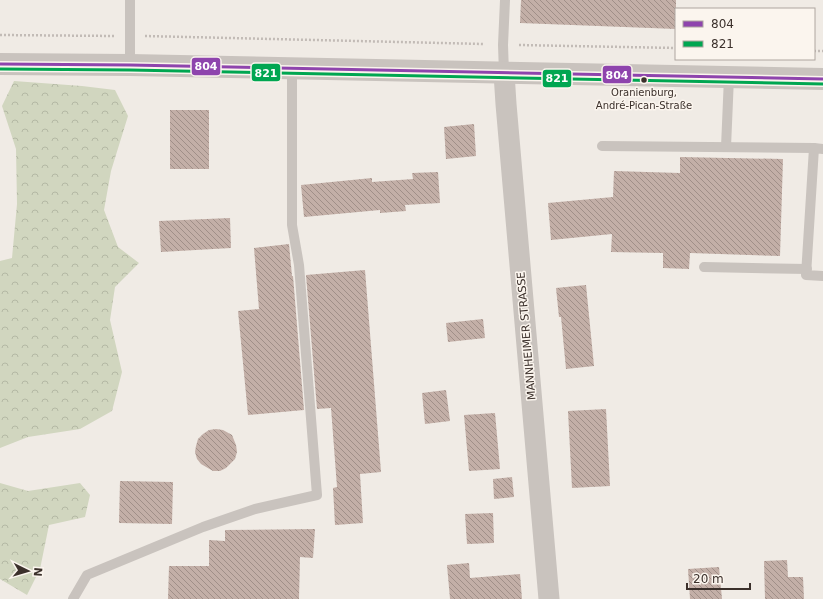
<svg xmlns="http://www.w3.org/2000/svg" width="823" height="599" font-family="'DejaVu Sans',sans-serif">
  <style>
    .forest { fill: url(#forest-crowns) }
    .building { fill: url(#building-back-hatch) }
    .lines { fill: none; stroke-linecap: round; stroke-linejoin: round }
    .path { stroke: #c2bbb6; stroke-width: 2.5; stroke-dasharray: 2 2; stroke-linecap: butt }
    .service { stroke: #c9c3be; stroke-width: 10 }
    .minor { stroke: #c9c3be; stroke-width: 21 }
    .tertiary { stroke: #c9c3be; stroke-width: 22 }
    .bus-1-casing { stroke: #fbf5ee; stroke-width: 6 }
    .bus-2-casing { stroke: #fbf5ee; stroke-width: 6 }
    .bus-1 { stroke: #8e44ad; stroke-width: 3 }
    .bus-2 { stroke: #00a651; stroke-width: 3 }
    .bus-dot { fill: #3b302b; stroke: #fbf5ee; stroke-width: 1.5 }
    .labels { text-anchor: middle; stroke-width: 3; stroke-linejoin: round; paint-order: stroke }
    .bus-label { font-size: 10px; fill: #3b302b; stroke: #fbf5ee }
    .street-label { font-size: 11px; fill: #3b302b; stroke: #fbf5ee }
    .line-badge { stroke: #fbf5ee; stroke-width: 1.5 }
    .badge-label { font-size: 11px; text-anchor: middle; font-weight: bold; fill: #fff }
  </style>
  <defs>
    <pattern id="forest-crowns" width="20" height="18" patternUnits="userSpaceOnUse"><rect width="20" height="18" fill="#d1d6bf"/><path d="M2 6a3 3 0 1 1 6 0M12 15a3 3 0 1 1 6 0" fill="none" stroke="#b4b8a4"/></pattern>
    <pattern id="building-back-hatch" width="6" height="6" patternUnits="userSpaceOnUse"><rect width="6" height="6" fill="#c3afa7"/><path d="M-1 5l2 2M0 0l6 6M5-1l2 2" fill="none" stroke="#a08f88"/></pattern>
  </defs>
  <rect width="100%" height="100%" fill="#f0ebe5"/>
  <g class="forest">
    <path d="M14 81 82 86 115 90 128 116 111 171 104 210 118 247 139 263 115 287 110 320 122 372 112 411 80 429 28 437 0 448V261L12 258 17 204 16 149 2 106Z"/>
    <path d="M0 483 28 491 80 483 90 495 85 517 49 525 40 569 27 595 0 579Z"/>
  </g>
  <g class="building">
    <path d="M521 0H676V29L520 23Z"/>
    <rect x="170" y="110" width="39" height="59"/>
    <path d="M474 124 476 156 446 159 444 127Z"/>
    <path d="M680 157 783 159 780 256 690 253 689 269 663 268V253L611 252 612 234 551 240 548 203 613 197 614 171 680 173Z"/>
    <path d="M438 172 440 203 405 205 406 211 380 213V210L304 217 301 185 372 178V182L413 179 412 173Z"/>
    <path d="M230 218 231 248 161 252 159 221Z"/>
    <path d="M289 244 292 276H293L304 410 248 415 238 311 259 309 254 248Z"/>
    <path d="M365 270 381 472 360 474 363 523 335 525 333 488 337 487 331 408 317 409 306 275Z"/>
    <path d="M586 285 594 366 566 369 561 317H559L556 288Z"/>
    <path d="M483 319 485 338 448 342 446 323Z"/>
    <path d="M446 390 450 421 425 424 422 393Z"/>
    <path d="M606 409 610 486 572 488 568 411Z"/>
    <path d="M495 413 500 469 469 471 464 415Z"/>
    <path d="M216 429 223 430 232 435 236 445 237 452 235 459 226 468 220 471H213L201 464 197 459 195 452 196 446 198 439 203 434 209 430Z"/>
    <path d="M512 477 514 497 494 499 493 479Z"/>
    <path d="M120 481 173 482 172 524 119 523Z"/>
    <path d="M493 513 494 543 467 544 465 514Z"/>
    <path d="M315 529 313 558 300 557 299 599H168L169 566H209V540L225 541V530Z"/>
    <path d="M787 560 788 577H803L804 599H765L764 561Z"/>
    <path d="M469 563 470 578 520 574 522 599H450L447 565Z"/>
    <path d="M719 567 722 599H690L688 569Z"/>
  </g>
  <g class="lines">
    <g class="path">
      <path d="M0 35 115 36"/>
      <path d="M145 36 484 44"/>
      <path d="M519 45 676 48"/>
      <path d="M814 51H823"/>
    </g>
    <g class="service">
      <path d="M130 65V0"/>
      <path d="M504 73 503 45 505 0"/>
      <path d="M602 146 814 148"/>
      <path d="M726 147 729 77"/>
      <path d="M823 149 814 148 806 275 823 276"/>
      <path d="M704 267 807 269"/>
      <path d="M73 599 87 575 203 527 255 509 317 495 299 265 292 225V68"/>
    </g>
    <path class="minor" d="M504 73 506 104 549 599"/>
    <path class="tertiary" d="M0 64 130 65 823 79"/>
    <defs>
      <path id="bus-1" d="M0 64 130 65 823 79"/>
      <path id="bus-2" d="M0 69 130 70 823 84"/>
    </defs>
    <use href="#bus-1" class="bus-1-casing"/>
    <use href="#bus-2" class="bus-2-casing"/>
    <use href="#bus-1" class="bus-1"/>
    <use href="#bus-2" class="bus-2"/>
  </g>
  <circle class="bus-dot" cx="644" cy="80" r="3.5"/>
  <g class="labels">
    <g class="bus-label">
      <text x="644" y="96">Oranienburg,<tspan x="644" dy="13">André-Pican-Straße</tspan></text>
    </g>
    <g class="street-label">
      <text transform="translate(526 336) rotate(-95)" y="4">MANNHEIMER STRASSE</text>
    </g>
  </g>
  <g class="line-badge">
    <rect x="191" y="57" width="30" height="19" rx="4" fill="#8e44ad"/>
    <rect x="251" y="63" width="30" height="19" rx="4" fill="#00a651"/>
    <rect x="602" y="65" width="30" height="19" rx="4" fill="#8e44ad"/>
    <rect x="542" y="69" width="30" height="19" rx="4" fill="#00a651"/>
  </g>
  <g class="badge-label">
    <text x="206" y="70">804</text>
    <text x="266" y="77">821</text>
    <text x="617" y="79">804</text>
    <text x="557" y="82">821</text>
  </g>
  <rect x="675" y="8" width="140" height="52" fill="#fbf5ee" stroke="#aea6a0"/>
  <rect x="683" y="21" width="20" height="6" fill="#8e44ad" stroke="#aea6a0"/>
  <text x="711" y="28" font-size="12" fill="#3b302b">804</text>
  <rect x="683" y="41" width="20" height="6" fill="#00a651" stroke="#aea6a0"/>
  <text x="711" y="48" font-size="12" fill="#3b302b">821</text>
  <g transform="translate(28 571) rotate(95)" stroke="#fbf5ee" stroke-width="3" paint-order="stroke">
  <path d="M0-3L7 15L0 10L-7 15Z" fill="#3b302b"/>
  <text y="-6" font-size="11" font-weight="bold" text-anchor="middle" fill="#3b302b">N</text>
  </g>
  <path d="M687 583v6h63v-6" fill="none" stroke="#3b302b" stroke-width="2"/>
  <text x="693" y="583" font-size="12" fill="#3b302b" stroke="#fbf5ee" stroke-width="3" paint-order="stroke">20 m</text>
</svg>
